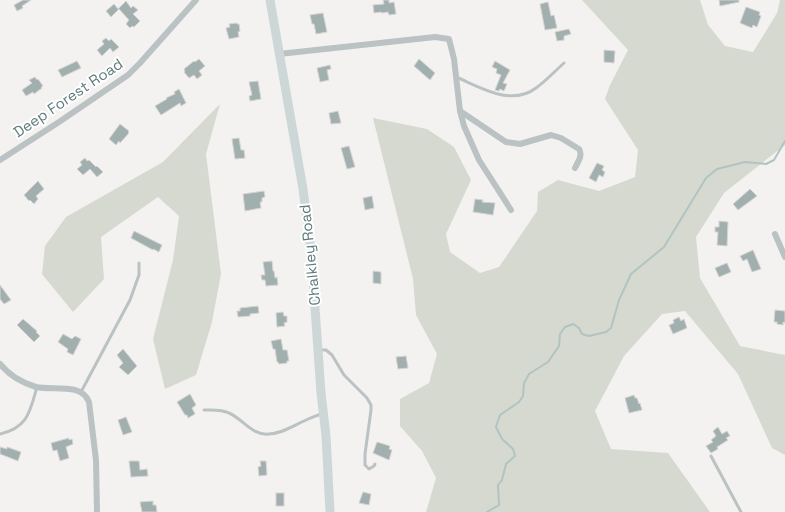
<svg xmlns="http://www.w3.org/2000/svg" width="785" height="512" font-family="'Space Grotesk',sans-serif">
  <style>
    .green { fill: #d6d9cf }
    .lines { fill: none; stroke-linecap: round; stroke-linejoin: round }
    .stream { stroke: #b1c4c2; stroke-width: 2 }
    .building { fill: #a1b0af; stroke: #d5d4d3 }
    .lane { stroke: #bac2c3; stroke-width: 3 }
    .street { stroke: #bac2c3; stroke-width: 6 }
    .secondary { stroke: #ced7d7; stroke-width: 9 }
    .labels { text-anchor: middle; stroke-width: 4; stroke-linejoin: round; paint-order: stroke }
    .street-label { font-size: 15px; fill: #5e7a7b; stroke: #fff }
  </style>
  <rect width="100%" height="100%" fill="#f4f2f0"/>
  <g class="green">
    <path d="M582 0H700L708 25 725 46 753 52 777 13 780 0H785V145L724 193 696 237 700 278 740 346 785 355V455L772 448 738 374 685 311 662 314 624 356 595 411 611 449 668 453 710 512H426L436 478 422 451 400 426V399L429 383 437 354 416 315 413 279 373 118 427 129 454 147 471 180 446 234 450 252 480 273 499 267 537 211 538 192 558 180 599 191 635 177 638 150 605 99 610 85 628 50Z"/>
    <path d="M220 104 206 154 221 274 212 322 196 375 165 389 153 339 173 260 179 216 158 197 101 237 104 279 73 312 42 274 45 246 66 217 163 162Z"/>
  </g>
  <g class="lines">
    <path class="stream" d="M487 512 499 505 498 485 502 480 506 464 515 456 513 449 502 439 496 427 500 415 519 402 523 396 524 383 529 374 548 362 559 346 560 334 565 327 573 324 579 328 582 334 589 336 606 332 611 328 619 300 631 274 664 247 706 178 717 169 745 162 766 164 774 160 785 141"/>
  </g>
  <g class="building">
    <path d="M23 0H31L22 6 23 8 17 11 14 5Z"/>
    <path d="M383 0H389V3L394 2 396 14 389 15 388 12 382 13 381 12 374 13 373 5 384 4Z"/>
    <path d="M719 0H739V2L720 6Z"/>
    <path d="M126 1 131 8 133 6 138 10 133 14 140 21 134 27 132 26 130 28 126 24 129 20 119 9 111 17 106 11 114 4 118 9Z"/>
    <path d="M548 2 551 16 554 15 557 28 545 30 540 4Z"/>
    <path d="M746 7 760 12 759 15 761 16 757 27 753 25 752 28 740 23Z"/>
    <path d="M323 13 327 32 316 34 314 24H312L310 15Z"/>
    <path d="M237 23V24H239L240 31 238 32 239 37 229 39 226 28 230 27 229 24Z"/>
    <path d="M569 29 571 34 564 36V40L557 41 555 32Z"/>
    <path d="M106 38 109 41 111 39 119 47 113 52 110 48 102 56 97 50 104 44 102 41Z"/>
    <path d="M604 50 615 51 614 63 604 62Z"/>
    <path d="M199 59 205 66 199 71 202 75 197 79 194 75 189 78 184 72 185 71 184 69 194 61 195 62Z"/>
    <path d="M419 59 435 73 430 80 414 66Z"/>
    <path d="M77 61 81 68 62 77 58 70Z"/>
    <path d="M495 61 510 70 503 83 507 84 504 91 500 89 499 91 495 90 501 75 496 73 497 69 492 67Z"/>
    <path d="M330 65 331 69 327 70 329 80 320 82 317 68Z"/>
    <path d="M35 77 37 80 38 79 43 86 41 87 42 88 34 94 33 92 26 96 22 90 32 83 29 80Z"/>
    <path d="M258 81 261 99 250 101 249 96 252 95 249 82Z"/>
    <path d="M179 89 186 103 181 106 180 103 161 115 155 106 167 99 166 98 175 94 174 92Z"/>
    <path d="M338 111 341 123 331 124 329 113Z"/>
    <path d="M120 124 129 131 128 132 129 133 120 143 119 141 116 145 109 139Z"/>
    <path d="M239 138 241 150H244L245 158 235 159 232 139Z"/>
    <path d="M349 146 355 167 347 169 341 148Z"/>
    <path d="M85 158 87 161 89 160 96 167 97 166 103 172 97 177 90 169 83 175 77 169 82 165 80 162Z"/>
    <path d="M597 163 604 166 602 170 605 172 603 177 599 175 596 182 589 178Z"/>
    <path d="M38 181 44 189 36 196 38 199 34 204 30 200 29 201 24 195Z"/>
    <path d="M750 189 757 196 738 210 733 204Z"/>
    <path d="M264 191 265 197 262 198V202H260L261 208 245 211 243 194Z"/>
    <path d="M372 196 374 208 365 210 363 198Z"/>
    <path d="M475 199 483 200 482 202 495 203 493 215 473 212Z"/>
    <path d="M719 221 728 222 727 246 717 245 718 232H715V227H719Z"/>
    <path d="M134 231 162 245 159 252 153 249V250L131 238Z"/>
    <path d="M753 250 761 269 752 272 747 259 743 261 740 256Z"/>
    <path d="M272 261 273 271H274L275 278 277 277 278 285 266 286 265 280H262L261 275H265L263 262Z"/>
    <path d="M727 263 731 272 719 277 715 268Z"/>
    <path d="M373 271 381 272V284L373 283Z"/>
    <path d="M0 285 11 300 4 304 0 299Z"/>
    <path d="M258 306 259 313 250 314V316L238 317 237 311H240V308Z"/>
    <path d="M775 310 785 311V323L783 322V325L777 324V322H774Z"/>
    <path d="M283 312 284 316H287V322L284 323 285 326 277 327 276 313Z"/>
    <path d="M679 317 681 321 684 319 687 328 673 334 669 325 674 323 673 320Z"/>
    <path d="M23 319 37 331 36 332 40 336 34 342 17 325Z"/>
    <path d="M63 334 72 339 75 336 81 339 73 355 67 352 68 349 58 342Z"/>
    <path d="M281 339 283 350H287L289 361H287V363L279 364 278 362H277L275 349H273L271 341Z"/>
    <path d="M123 349 137 366 128 375 119 367 123 363 117 355Z"/>
    <path d="M406 356 408 368 398 369 396 357Z"/>
    <path d="M190 394 196 405 192 408 195 414 188 418 187 415H185L177 402Z"/>
    <path d="M634 395 635 398H637L639 404 640 403 642 410 629 413 625 398Z"/>
    <path d="M126 417 132 432 123 435 118 420Z"/>
    <path d="M718 427 722 434 727 431 730 436 726 438 728 440 717 447 718 449 711 453 706 446 713 442 711 440 716 436 713 431Z"/>
    <path d="M69 438V440L72 439 73 444 66 447 69 458 60 461 57 450 53 451 51 443Z"/>
    <path d="M377 442 390 446 389 449 392 450 389 460 373 453Z"/>
    <path d="M0 447 7 449V447L21 452 18 461 0 454Z"/>
    <path d="M129 461H139L140 470 147 469 148 476 131 477Z"/>
    <path d="M260 461H266L267 475 259 476 258 467 261 466Z"/>
    <path d="M363 492 371 494 369 505 359 503Z"/>
    <rect x="276" y="493" width="8" height="13"/>
    <path d="M153 501V505H156L157 512H142L140 502Z"/>
  </g>
  <g class="lines">
    <g class="lane">
      <path d="M456 77C480 87 511 107 536 88 546 81 555 71 564 63"/>
      <path d="M320 350H326L332 355 344 375 367 398 371 405V410L365 454V465L369 469 374 466 375 464"/>
      <path d="M81 392 130 300 139 275V263"/>
      <path d="M204 410C212 410 221 409 229 413 243 419 252 436 269 434 281 434 293 426 304 421 309 418 316 416 321 414"/>
      <path d="M0 434C28 428 30 411 37 387"/>
      <path d="M711 456 741 512"/>
    </g>
    <g class="street">
      <path d="M279 54 435 37 449 39 454 59 460 111 506 142 520 144 551 135 561 138 579 149C583 155 578 162 575 168"/>
      <path d="M460 111 464 126 479 160 511 210"/>
      <path d="M0 160 59 122 128 75 140 63 196 0"/>
      <path d="M775 234 785 257"/>
      <path d="M0 364C9 375 22 383 36 387 53 391 81 382 89 402L96 460 97 512"/>
    </g>
    <path class="secondary" d="M270 0 303 189 311 251 321 393 326 436 330 512"/>
  </g>
  <g class="labels">
    <g class="street-label">
      <text transform="translate(68 98) rotate(-34)" y="5">Deep Forest Road</text>
      <text transform="translate(310 255) rotate(-96)" y="5">Chalkley Road</text>
    </g>
  </g>
</svg>
